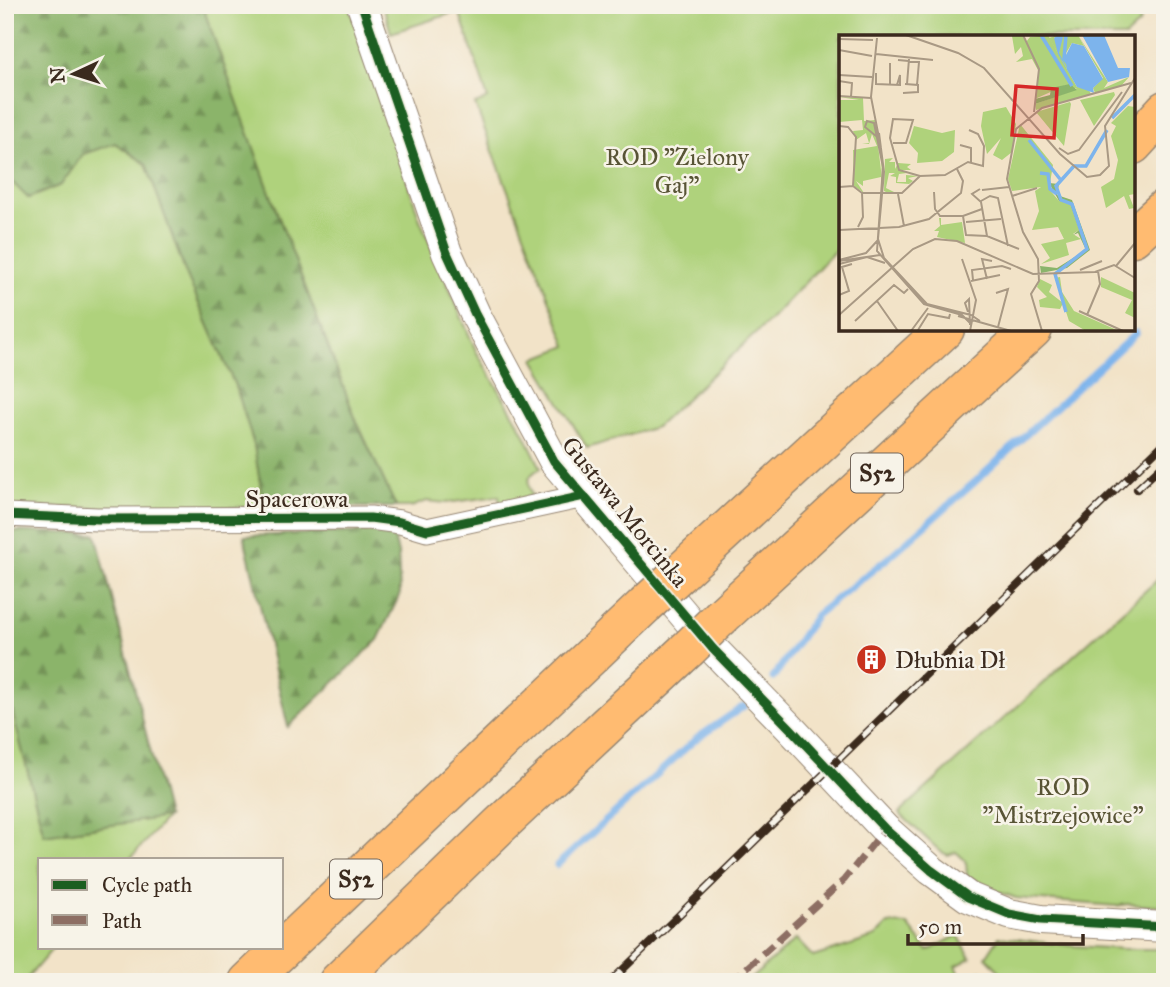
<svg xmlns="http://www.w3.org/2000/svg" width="1170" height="987" font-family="'IM FELL Great Primer',serif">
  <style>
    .green { fill: #afd27b; stroke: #757e4c; stroke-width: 2 }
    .forest { fill: url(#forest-firs); stroke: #636f44; stroke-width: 2 }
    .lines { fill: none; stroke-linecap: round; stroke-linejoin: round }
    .stream { stroke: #7db4ec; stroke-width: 7 }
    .minor-casing { stroke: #968673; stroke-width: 25 }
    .tertiary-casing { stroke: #968673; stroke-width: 32 }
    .motorway-casing { stroke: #968673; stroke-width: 41 }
    .minor { stroke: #fff; stroke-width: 23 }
    .tertiary { stroke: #fff; stroke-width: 30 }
    .motorway { stroke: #ffbb71; stroke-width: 38 }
    .rail-casing { stroke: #3b2a1e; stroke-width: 8 }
    .rail { stroke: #f7f3e8; stroke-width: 5; stroke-dasharray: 16; stroke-linecap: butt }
    .motorway-bridge-casing { stroke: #968673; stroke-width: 41; stroke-linecap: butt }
    .motorway-bridge { stroke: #ffbb71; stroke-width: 38 }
    .quiet { stroke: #8d6e63; stroke-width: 7; stroke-dasharray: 14 7; stroke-linecap: butt }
    .cycleway-casing { stroke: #f7f3e8; stroke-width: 13 }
    .cycleway { stroke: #1b5e20; stroke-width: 9 }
    .labels { text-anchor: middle; stroke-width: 5; stroke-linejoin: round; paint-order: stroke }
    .shield { fill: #f7f3e8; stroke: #73665b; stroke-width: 2 }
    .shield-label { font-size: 23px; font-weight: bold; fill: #3b2a1e }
    .park-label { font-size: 24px; fill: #585435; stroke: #f7f3e8 }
    .street-label { font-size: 24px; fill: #3b2a1e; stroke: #f7f3e8 }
    .poi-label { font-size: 24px; fill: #3b2a1e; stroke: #f7f3e8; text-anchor: start }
    .inset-river { fill: none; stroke: #7db4ec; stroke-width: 3.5 }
    .inset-road { fill: none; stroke: #a99984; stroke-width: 2 }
    .view { fill: #d62828; fill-opacity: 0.15; stroke: #d62828; stroke-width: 3.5 }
    .inset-edge { fill: none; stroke: #3b2a1e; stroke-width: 3.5 }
  </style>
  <defs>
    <pattern id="forest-firs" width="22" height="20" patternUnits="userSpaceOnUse" patternTransform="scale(1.75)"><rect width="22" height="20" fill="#8bb46b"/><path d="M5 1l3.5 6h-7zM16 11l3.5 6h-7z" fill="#739357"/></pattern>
  </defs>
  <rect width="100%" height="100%" fill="#f7f3e8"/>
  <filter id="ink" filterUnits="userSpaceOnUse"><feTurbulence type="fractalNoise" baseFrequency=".0143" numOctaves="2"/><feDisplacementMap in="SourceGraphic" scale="14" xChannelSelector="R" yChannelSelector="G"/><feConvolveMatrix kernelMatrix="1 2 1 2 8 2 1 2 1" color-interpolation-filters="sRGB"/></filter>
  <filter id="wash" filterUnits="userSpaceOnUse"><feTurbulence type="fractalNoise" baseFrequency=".00686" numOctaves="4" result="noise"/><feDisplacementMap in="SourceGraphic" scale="28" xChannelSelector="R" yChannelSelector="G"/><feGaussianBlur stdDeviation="1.57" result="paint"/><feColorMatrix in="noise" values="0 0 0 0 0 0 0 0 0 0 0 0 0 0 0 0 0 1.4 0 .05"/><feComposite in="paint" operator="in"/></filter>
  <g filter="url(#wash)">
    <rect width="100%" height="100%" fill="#f2e3c8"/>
    <g class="green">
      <path d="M202 5H349L420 220 476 351 521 427 541 468C527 475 526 482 532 496L500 505 499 496 446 503 427 501 411 507H396L356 420 282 226Z"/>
      <path d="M383 5H1149L1146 6 1139 24 1125 37H841V244L772 318 656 427 587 448 534 359 567 346 475 104 488 99 459 11 391 33Z"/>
      <path d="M115 143 146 164 186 274 237 390 254 445 264 507 101 508 5 507V175L29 198 61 185 83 154Z"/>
      <path d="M1165 573V907L1127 904 1116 906 1016 898 991 889 967 876 966 861 956 852 948 855 941 852 899 813Z"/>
      <path d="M5 683 44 835 167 817 130 859H40V947H54L24 982H5Z"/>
      <path d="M888 924 908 925 928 951 958 935 971 958 956 966 962 978 981 971 993 982H747L796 939 813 957 876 937Z"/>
      <path d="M999 937 1074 946 1124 949H1165V982H1010L986 957Z"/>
    </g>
    <g class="forest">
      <path d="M5 5H202L282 226 356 420 396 507H264L254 445 237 390 186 274 146 164 115 143 83 154 61 185 28 198 5 175Z"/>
      <path d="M5 531 96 534 167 817 44 835 5 683Z"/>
      <path d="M392 531 398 553 400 594 378 640 288 727 244 536Z"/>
    </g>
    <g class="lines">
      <g class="stream">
        <path d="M773 678 816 615 888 558 975 482 1136 333"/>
        <path d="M557 865 696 739 744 706"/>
      </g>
    </g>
  </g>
  <g filter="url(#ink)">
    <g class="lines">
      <defs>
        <path id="minor" d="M5 515 97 519 370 518 400 522 427 530 584 496"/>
        <path id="tertiary" d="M362 5 447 253 475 314 554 461 713 649 790 728 885 829 931 870 968 897 1009 914 1041 920 1165 927"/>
        <g id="motorway">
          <path d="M1133 145 1165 110"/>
          <path d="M1133 237 1165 208"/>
          <path d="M680 573 945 329"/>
          <path d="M721 617 1033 329"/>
          <path d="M248 982 645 605"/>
          <path d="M338 982 500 825 687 650"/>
        </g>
      </defs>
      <use href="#minor" class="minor-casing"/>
      <use href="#tertiary" class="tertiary-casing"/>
      <use href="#motorway" class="motorway-casing"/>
      <use href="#minor" class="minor"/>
      <use href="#tertiary" class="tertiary"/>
      <use href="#motorway" class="motorway"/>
      <defs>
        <g id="rail">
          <path d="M1137 489 1165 463"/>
          <path d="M610 982 1165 442"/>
        </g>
      </defs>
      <use href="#rail" class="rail-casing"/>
      <use href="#rail" class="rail"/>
      <defs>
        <g id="motorway-bridge">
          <path d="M645 605 680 573"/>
          <path d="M687 650 721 617"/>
        </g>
      </defs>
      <use href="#motorway-bridge" class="motorway-bridge-casing"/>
      <use href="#motorway-bridge" class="motorway-bridge"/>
      <path class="quiet" d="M731 982 844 880 885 829"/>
      <defs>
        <g id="cycleway">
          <path d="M362 5 447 253 475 314 554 461 713 649 790 728 885 829 931 870 968 897 1009 914 1041 920 1165 927"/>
          <path d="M5 515 97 519 370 518 400 522 427 530 584 496"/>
        </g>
      </defs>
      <use href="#cycleway" class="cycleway-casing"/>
      <use href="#cycleway" class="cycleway"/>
    </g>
  </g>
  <defs>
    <symbol id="building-disc" viewBox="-11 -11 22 22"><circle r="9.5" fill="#c8321e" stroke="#f7f3e8"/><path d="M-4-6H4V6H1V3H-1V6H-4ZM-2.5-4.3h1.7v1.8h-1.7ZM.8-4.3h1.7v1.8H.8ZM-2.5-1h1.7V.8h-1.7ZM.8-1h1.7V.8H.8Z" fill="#fff"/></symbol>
  </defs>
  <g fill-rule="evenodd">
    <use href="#building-disc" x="854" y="642" width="35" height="35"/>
  </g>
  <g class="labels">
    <g class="shield">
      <rect x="851" y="453.5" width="52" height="39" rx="5"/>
      <rect x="330" y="859.5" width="52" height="39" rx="5"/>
    </g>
    <g class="shield-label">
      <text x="877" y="481">S52</text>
      <text x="356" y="887">S52</text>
    </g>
    <g class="park-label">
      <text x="677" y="165">ROD "Zielony<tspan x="677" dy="28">Gaj"</tspan></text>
      <text x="1063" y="795">ROD<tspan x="1063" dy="28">"Mistrzejowice"</tspan></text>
    </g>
    <g class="street-label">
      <text x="297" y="507">Spacerowa</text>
      <text transform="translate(625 512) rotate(51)" y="8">Gustawa Morcinka</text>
    </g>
    <g class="poi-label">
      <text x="895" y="668">Dłubnia Dł</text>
    </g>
  </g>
  <g transform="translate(839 35)">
    <rect width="296" height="296" fill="#f2e3c8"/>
    <path d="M162 0H183L187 7 191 2 209 0 238 52 249 53 252 59 197 75 196 69 238 54 227 50 196 64 200 37 193 24 177 27 184 21 182 12 176 19 173 1ZM239 0 269 47 265 53 290 42 282 51 256 58 254 53 264 43ZM275 57 276 60 255 91 241 65ZM0 62 24 63 25 86 36 85 43 144 42 121 44 132 43 155 42 142 24 146V151L17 146 25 158 15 151 14 115 38 111 33 99 30 109H23L30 108 27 98 17 105 14 96 24 95 23 85 0 87V65H20ZM231 67 232 69 225 111 197 77ZM289 71 296 72V159L290 160 295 173 290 174 285 161 267 173 262 152 275 144 279 125 272 101 277 91 272 88ZM167 72 177 89 173 117 163 125 154 120 162 103 148 119 142 91 144 77ZM181 89 214 130 210 154 220 166 231 169 240 195 234 199 242 204 227 208 230 220 202 229 211 223 202 209 225 204 219 192 193 195 200 176 196 156 202 152 173 156 169 144ZM54 123 50 127H56V134L59 128 72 129 68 132 72 135H60L68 138 60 139 58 147H67V140L79 141 69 143 74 146 70 149 57 148V142L51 141 56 138H50L47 153 55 157H47L45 156 46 124ZM100 183H102V190L123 187 126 208 98 202 100 196H95L101 191ZM221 242 223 257 235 276 280 296H247L230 286 216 243ZM262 242 296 258V283L286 278 293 265 262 252ZM201 244 213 250 210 257 224 268 221 274 201 272 200 265 208 262 198 252Z" fill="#afd27b"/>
    <path d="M231 49 238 55 196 69V64L211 60 212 53ZM210 148 220 149 218 160 233 165 251 215 228 233 202 238 201 231 218 233 247 215 239 198 234 200 240 195 231 169 220 166Z" fill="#8bb46b"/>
    <path d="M219 0 215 3 219 8 222 0H239L245 11 233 8 227 18 230 35 236 41 231 39 210 3Z" fill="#afd27b"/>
    <path d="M75 91 103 98 116 95 115 117 103 126 78 128 79 118 70 108Z" fill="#afd27b"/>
    <path d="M219 0 224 2 220 18 228 34 226 22 233 8 245 11 264 44 254 53 255 58 238 52 219 19 215 3ZM243 0H265L279 33H291L290 42 269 47Z" fill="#7db4ec"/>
    <path class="inset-river" d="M202 0 233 51M227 0 225 24 235 36M273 83 296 60M190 105 221 144M201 138 209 139 211 154 218 159M227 277 216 239 248 214 233 169 222 165 217 151 235 131H247L268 95"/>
    <path class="inset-road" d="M67 0 119 18 145 33 221 119 248 142 261 140 270 131 266 91 296 43M184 0 200 34 195 77M38 3 32 62 42 113M0 4 34 5M0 15 33 21M37 19 94 25M59 25 80 27 78 50M51 28V50M37 38V49L61 50V40L58 50M0 40 33 42M0 46 13 48 12 62M68 49 70 24M64 58 79 57V50L66 49M0 61 32 63M0 91 9 92 17 102 14 151M40 98 45 137 39 204 45 223 88 269 132 280 141 286M37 101 26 92 28 86 35 88 44 132 38 216 85 269 123 280 132 289M54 108H67L74 85 54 84 51 103 60 135 81 141M121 110 132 113V127M220 113 229 119 240 115 283 57M0 152 14 151 23 158H63L81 141 106 140 129 127 144 131 145 111 139 99 130 95M141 154 133 159 142 167 148 201M143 155 170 152M95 157 96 174 101 181H124L143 174M59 159 65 191M173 161 198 153M142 166 151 161 159 163 169 211M124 181 127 200 148 201 180 214M127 187 162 184M19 192 24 182 23 158M0 195 60 192 90 184 122 158 124 146 118 134M123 224 137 265 131 296M0 225 27 218 39 205M0 226 41 220M0 229 28 222 46 228M277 231 296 208M241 235 263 226M148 244 143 224 153 226M134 245 133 235 163 231 172 234M132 246 161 240M157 258 169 254 159 292M0 260 10 256 3 232 13 229M38 266 59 296M240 276 284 296M129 277 126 268 130 264 131 290M0 280 74 214 96 204 118 206 194 239 256 237 275 230 296 243M248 280 261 249 259 236M119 281 172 296M16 286 55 250 65 258 69 254M79 295 89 279 110 283 111 279M72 296 89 273M203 296 192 259 200 246 199 224 184 197 168 144 177 94 203 73 292 48"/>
    <path class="view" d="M177 51 218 54 215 103 173 100Z"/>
    <rect width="296" height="296" class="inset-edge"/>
  </g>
  <rect width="1170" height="987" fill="none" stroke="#f7f3e8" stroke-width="28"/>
  <rect x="38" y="858" width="245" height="91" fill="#f7f3e8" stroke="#aca397" stroke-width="2"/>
  <rect x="52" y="880" width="35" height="10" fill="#1b5e20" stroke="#aca397" stroke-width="2"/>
  <text x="102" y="892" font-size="21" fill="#3b2a1e">Cycle path</text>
  <rect x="52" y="915" width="35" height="10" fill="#8d6e63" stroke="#aca397" stroke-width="2"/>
  <text x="102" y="928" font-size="21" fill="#3b2a1e">Path</text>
  <g transform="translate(74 74) rotate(266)" stroke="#f7f3e8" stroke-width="5" paint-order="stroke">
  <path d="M0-5L12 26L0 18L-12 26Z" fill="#3b2a1e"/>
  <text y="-10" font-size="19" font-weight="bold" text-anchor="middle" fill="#3b2a1e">N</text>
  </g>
  <path d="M908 934v10h175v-10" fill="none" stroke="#3b2a1e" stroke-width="3.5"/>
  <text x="918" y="934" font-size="21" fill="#3b2a1e" stroke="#f7f3e8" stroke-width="5" paint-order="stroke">50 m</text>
</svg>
